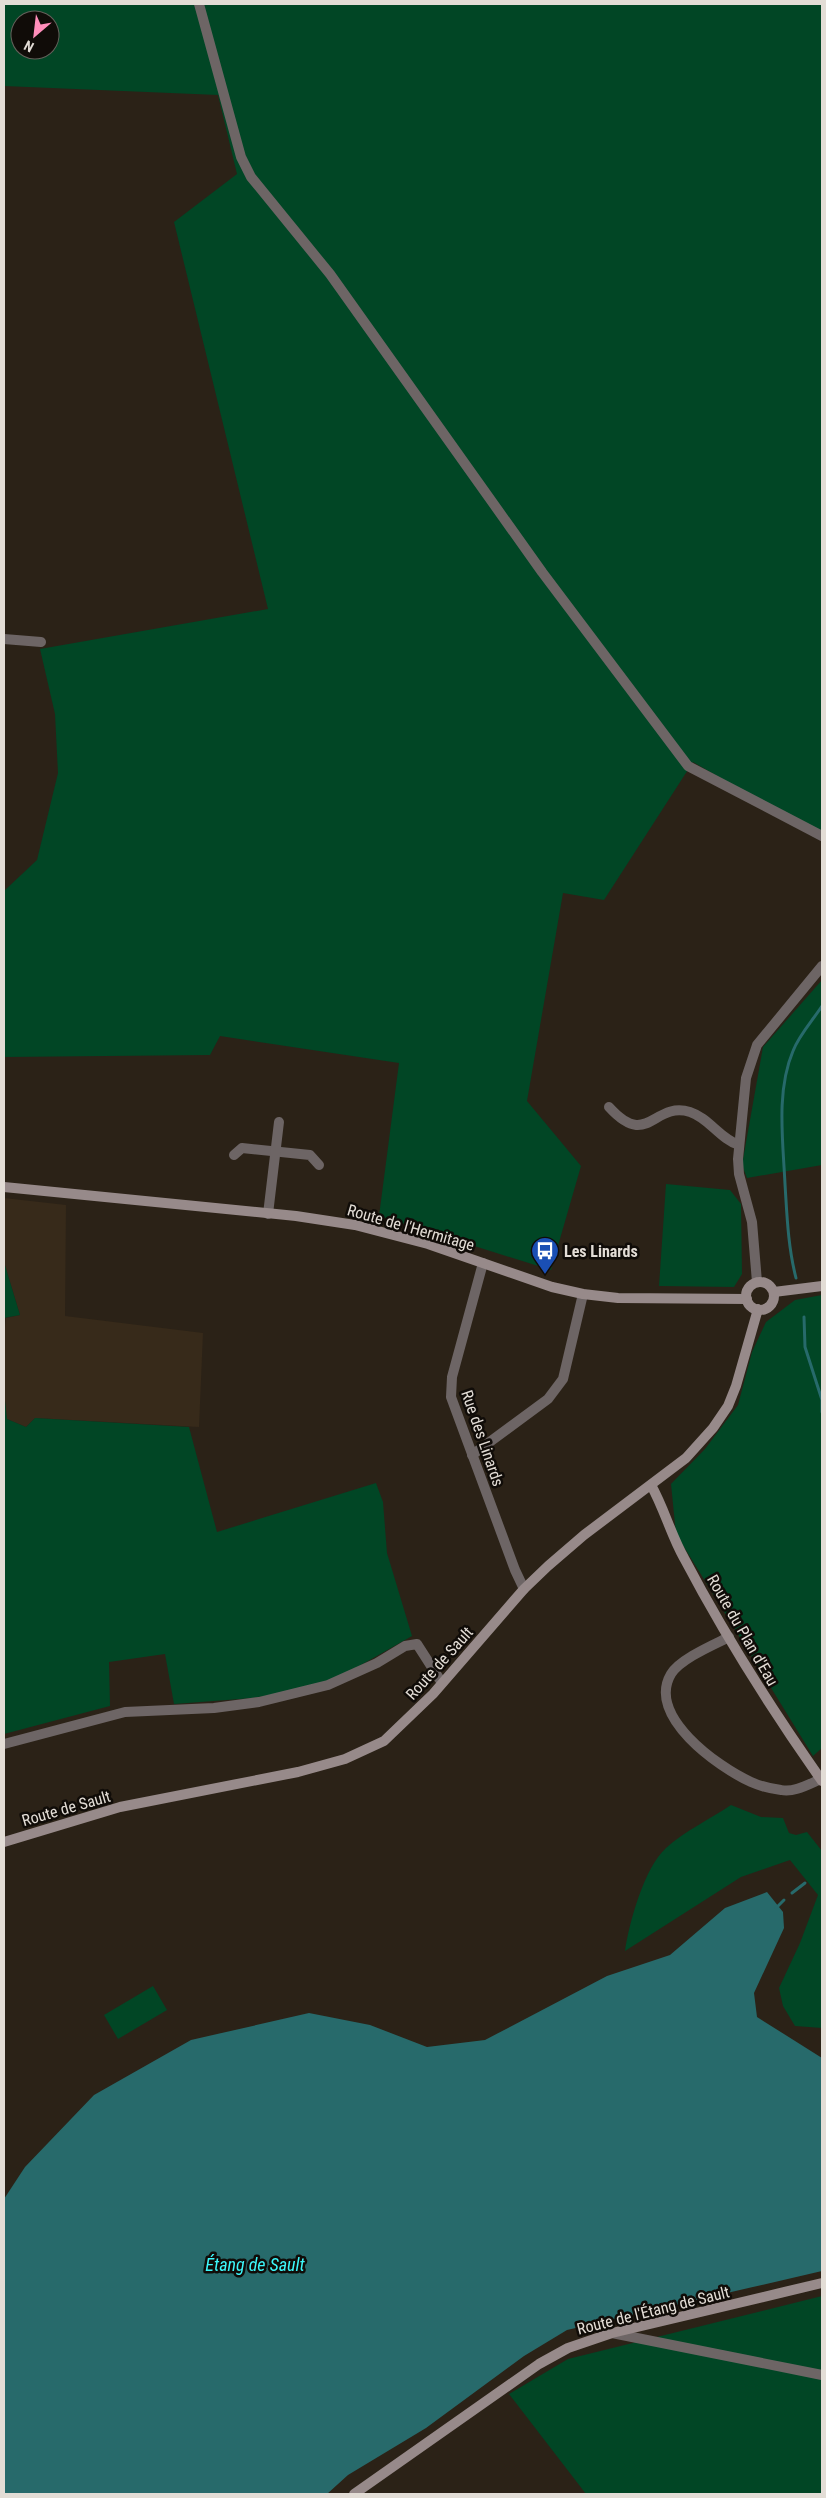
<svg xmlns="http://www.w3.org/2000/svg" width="826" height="2498" font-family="'Roboto Condensed',sans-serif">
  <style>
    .built { fill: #372a1a }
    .green { fill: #014625; fill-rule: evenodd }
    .water { fill: #276a6b }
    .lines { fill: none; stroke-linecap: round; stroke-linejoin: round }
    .stream { stroke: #276a6b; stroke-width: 3 }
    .street { stroke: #6d6565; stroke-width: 10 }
    .secondary { stroke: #978a8a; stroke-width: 10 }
    .labels { text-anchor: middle; stroke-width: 5; stroke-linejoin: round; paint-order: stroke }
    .street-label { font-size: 16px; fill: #e3ddd6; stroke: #100c08 }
    .poi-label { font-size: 16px; font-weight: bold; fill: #e3ddd6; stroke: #100c08; text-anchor: start }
    .water-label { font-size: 18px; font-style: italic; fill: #3df8fb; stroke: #100c08 }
  </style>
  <rect width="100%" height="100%" fill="#2b2217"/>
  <path class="built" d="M4 1198 66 1205 65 1316 203 1333 199 1427 35 1418 26 1427 7 1419 4 1392V1335L6 1318 20 1315 4 1262Z"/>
  <g class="green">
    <path d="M4 4H822V837L693 762 604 900 563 893 527 1101 581 1166 551 1270 379 1216 399 1063 220 1036 210 1055 4 1057V891L37 860 58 773 55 714 40 649 268 609 174 222 237 174 218 95 4 86ZM20 20H50V50H20Z"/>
    <path d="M822 980V1165L747 1178 742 1165 763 1047Z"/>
    <path d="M666 1184 730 1190 741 1204 742 1274 734 1287 659 1286Z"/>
    <path d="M4 1262 20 1315 4 1318Z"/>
    <path d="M822 1295V1748L813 1756 676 1534 671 1484 705 1449 738 1405 752 1352 766 1322 795 1300Z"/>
    <path d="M4 1392 7 1419 26 1427 35 1418 189 1427 217 1532 376 1483 383 1502 387 1553 412 1636 324 1686 253 1698 174 1704 165 1654 109 1662 110 1706 4 1734Z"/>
    <path d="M731 1805 761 1817 783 1818 789 1833 796 1835 807 1832 822 1851V2028L795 2026 783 2006 779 1988 800 1943 818 1895 790 1860 741 1877 625 1951C629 1923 644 1868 666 1848 685 1831 710 1819 731 1805Z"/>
    <path d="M153 1986 167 2010 118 2039 104 2015Z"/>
    <path d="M822 2296V2494H586L509 2394 568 2359Z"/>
  </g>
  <path class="water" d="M767 1892 783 1912 784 1928 754 1993 757 2017 822 2058V2271L567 2330 524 2356 426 2428 348 2475 327 2494H4V2199L25 2167 94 2095 191 2040 309 2013 370 2025 427 2047 485 2040 607 1976 670 1955 725 1908Z"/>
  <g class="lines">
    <g class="stream">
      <path d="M796 1278C788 1247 787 1216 785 1184 783 1141 776 1091 793 1051 799 1035 813 1020 822 1006"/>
      <path d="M804 1317 805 1347 822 1400V1412"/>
      <path d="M792 1893 805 1883"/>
      <path d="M776 1908 784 1900"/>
    </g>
    <g class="street">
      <path d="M199 4 241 157 251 177 330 274 542 572 688 766 822 836"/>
      <path d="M4 639 41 642"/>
      <path d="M609 1107C648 1150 653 1101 690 1112 709 1118 720 1139 739 1145"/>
      <path d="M234 1155 242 1148 310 1155 319 1165"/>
      <path d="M268 1214 279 1122"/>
      <path d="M483 1263 452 1377 451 1397 515 1570 524 1589"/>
      <path d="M757 1282 752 1222 739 1174 738 1159 746 1078 757 1045 822 966"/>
      <path d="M472 1455 548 1399 563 1379 583 1294"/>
      <path d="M729 1637C713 1645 680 1659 671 1674 646 1716 718 1767 751 1782 760 1786 772 1789 781 1790 794 1793 809 1784 821 1779"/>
      <path d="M4 1744 125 1712 214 1708 259 1702 328 1685 377 1663 405 1646 417 1644 442 1683"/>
      <path d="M612 2333 822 2375"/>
    </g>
    <g class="secondary">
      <path d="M4 1187 296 1216 355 1225 428 1244 552 1287 583 1294 618 1298 747 1299"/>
      <circle cx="760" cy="1296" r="14"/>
      <path d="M774 1292 822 1286"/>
      <path d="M651 1485C664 1508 671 1535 684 1558 725 1636 772 1710 822 1781"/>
      <path d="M4 1842 120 1807 298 1772 345 1759 384 1741 433 1694 524 1589 548 1566 584 1535 686 1458 713 1428 728 1406 736 1386 758 1309"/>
      <path d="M354 2494 539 2364 568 2348 612 2333 822 2283"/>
    </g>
  </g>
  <defs>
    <symbol id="bus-pin" viewBox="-11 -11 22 30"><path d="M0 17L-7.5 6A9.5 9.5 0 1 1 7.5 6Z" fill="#1a4fb4" stroke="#100c08"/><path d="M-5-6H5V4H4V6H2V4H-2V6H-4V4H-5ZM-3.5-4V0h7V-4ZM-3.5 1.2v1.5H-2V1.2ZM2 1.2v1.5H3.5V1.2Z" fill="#fff"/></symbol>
  </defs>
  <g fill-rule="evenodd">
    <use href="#bus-pin" x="529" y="1235" width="32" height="43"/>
  </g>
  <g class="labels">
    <g class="street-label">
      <text transform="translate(411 1227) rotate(16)" y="6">Route de l'Hermitage</text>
      <text transform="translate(483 1438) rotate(71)" y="6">Rue des Linards</text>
      <text transform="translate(743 1630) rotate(60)" y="6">Route du Plan d'Eau</text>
      <text transform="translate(439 1663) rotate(-48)" y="6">Route de Sault</text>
      <text transform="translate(66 1808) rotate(-16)" y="6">Route de Sault</text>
      <text transform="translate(653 2310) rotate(-14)" y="6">Route de l'Étang de Sault</text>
    </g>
    <g class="poi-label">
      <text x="564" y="1257">Les Linards</text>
    </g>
    <g class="water-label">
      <text x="255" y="2271">Étang de Sault</text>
    </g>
  </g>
  <rect width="826" height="2498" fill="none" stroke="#e3ddd6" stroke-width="10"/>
  <g transform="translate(35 35) rotate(208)"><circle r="24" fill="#100c08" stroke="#64605a"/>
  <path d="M0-4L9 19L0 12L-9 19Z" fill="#ff8eba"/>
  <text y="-8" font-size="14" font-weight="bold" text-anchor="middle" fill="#e3ddd6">N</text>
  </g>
</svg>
